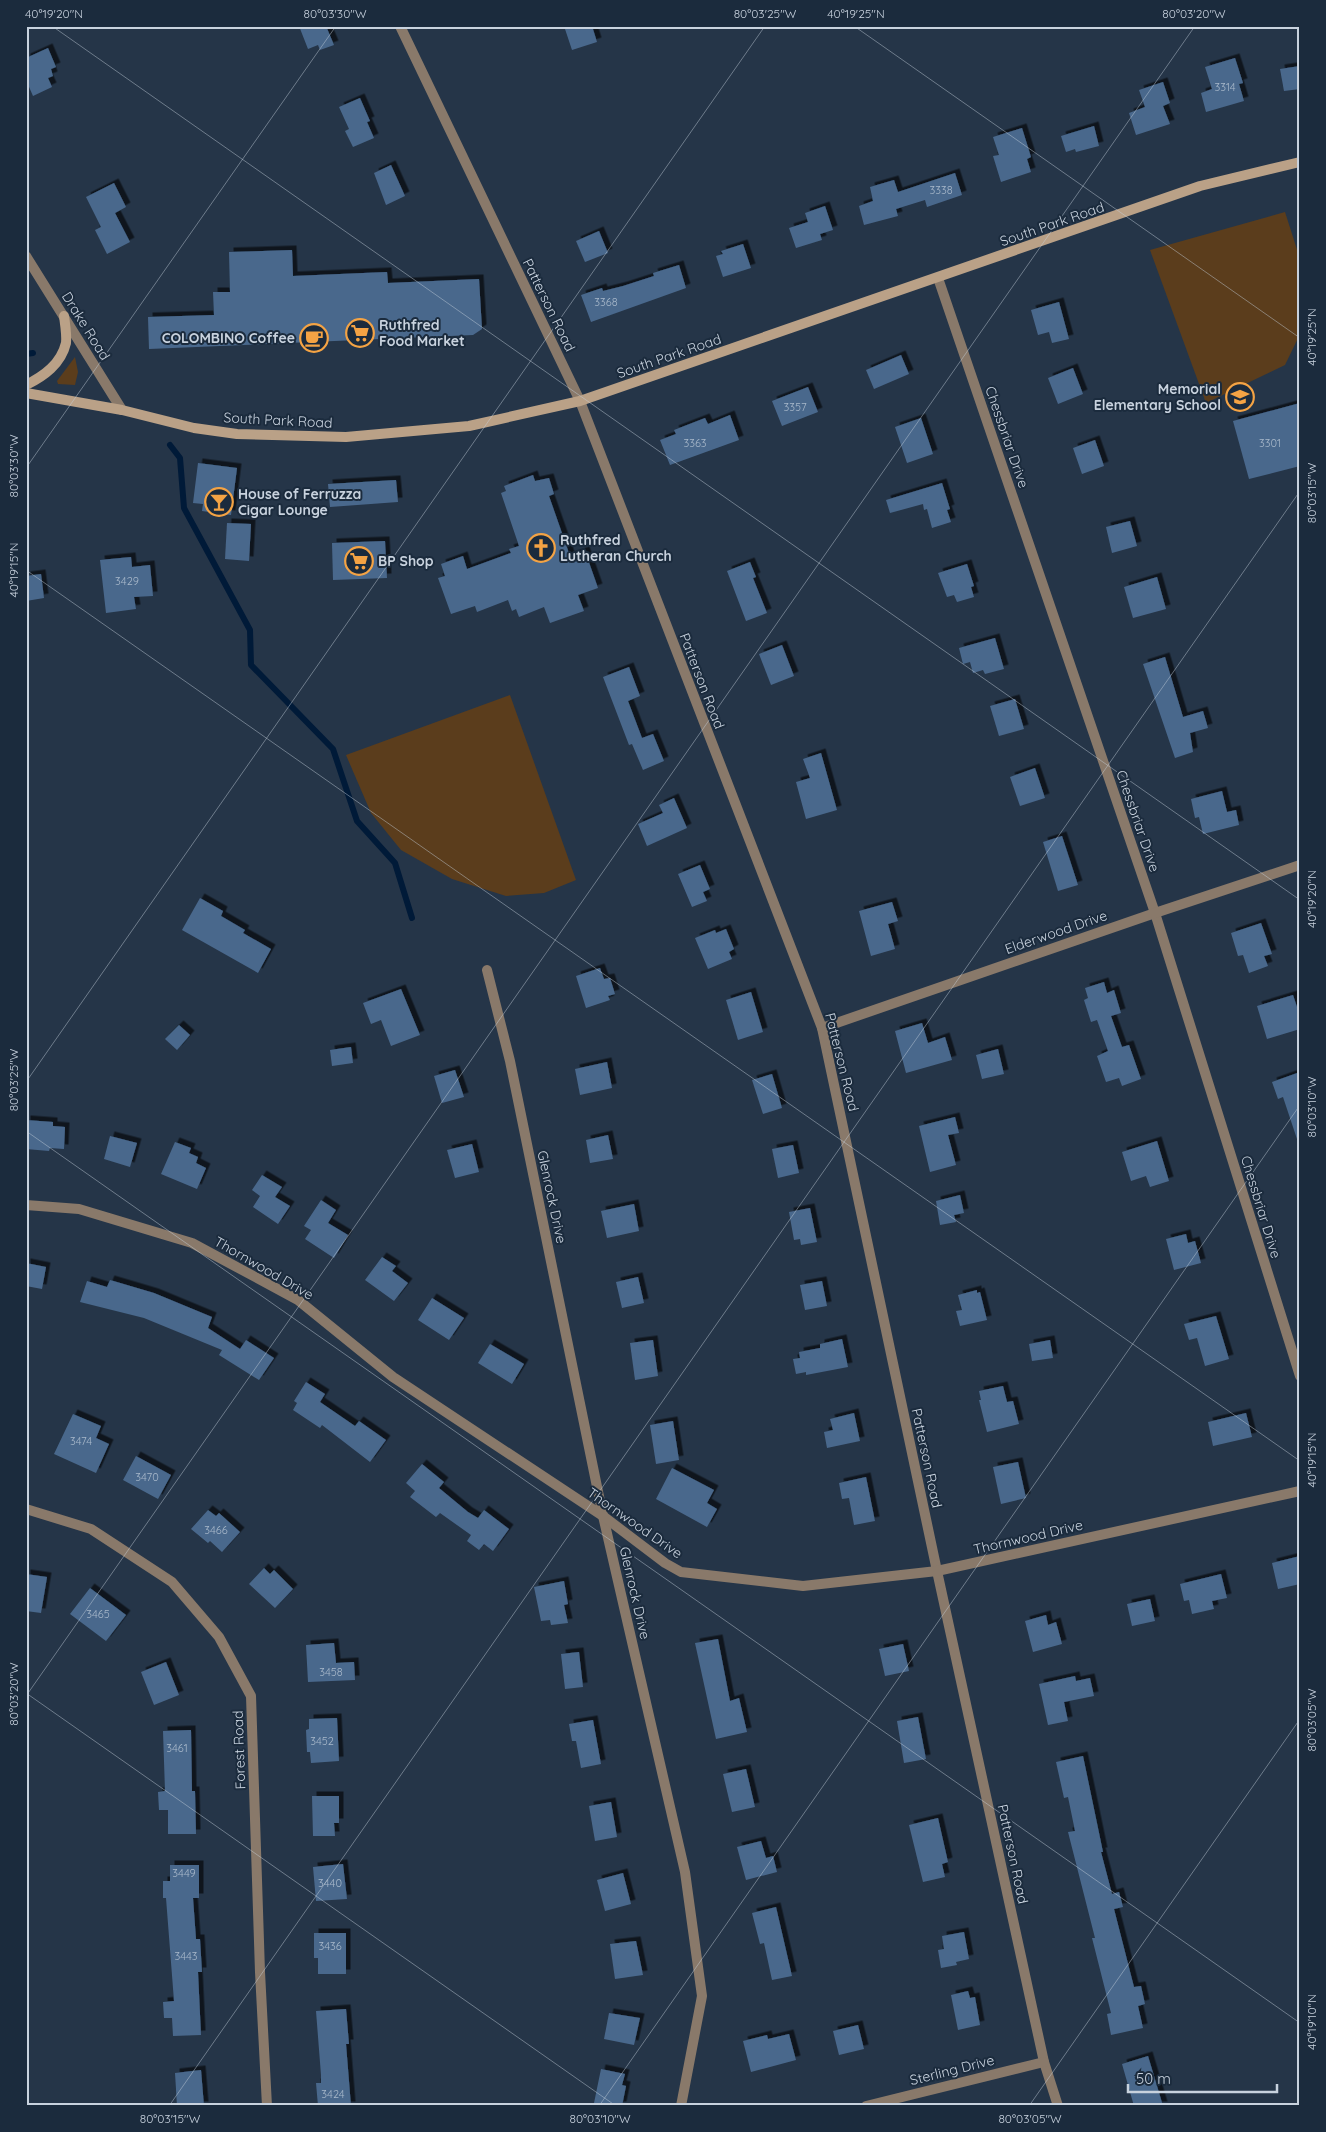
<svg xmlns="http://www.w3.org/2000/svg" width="1326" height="2132" font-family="Quicksand,sans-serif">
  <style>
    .green { fill: #5b3d1c }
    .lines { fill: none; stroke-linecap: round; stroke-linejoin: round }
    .stream { stroke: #001a38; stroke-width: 6 }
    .building { fill: #49688c; filter: url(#shadow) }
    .minor { stroke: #89796a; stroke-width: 10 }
    .tertiary { stroke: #89796a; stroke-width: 10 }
    .secondary { stroke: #baa187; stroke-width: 10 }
    .ticks { fill: none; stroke: #c8d2de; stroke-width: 1; stroke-opacity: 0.45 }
    .labels { text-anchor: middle; stroke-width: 4; stroke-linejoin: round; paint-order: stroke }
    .number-label { font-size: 11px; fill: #a8b8ca }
    .street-label { font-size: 14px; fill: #c8d2de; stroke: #1b2b3d }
    .poi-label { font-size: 14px; font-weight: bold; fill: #c8d2de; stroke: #1b2b3d; text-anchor: start }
    .neatline { fill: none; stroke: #c8d2de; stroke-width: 2 }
    .ticks-label { font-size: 12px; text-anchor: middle; fill: #c8d2de }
  </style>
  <defs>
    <filter id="shadow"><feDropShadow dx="4.5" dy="-4.5" stdDeviation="0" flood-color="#0009"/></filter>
  </defs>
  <rect width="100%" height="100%" fill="#253548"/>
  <g class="green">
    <path d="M1285 212 1300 259V334L1285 365 1206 403 1150 250Z"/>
    <path d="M75 357 78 372 75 385 58 384 57 381Z"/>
    <path d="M510 695 576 880 544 893 506 896 452 879 401 850 371 813 346 755Z"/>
  </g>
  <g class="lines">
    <g class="stream">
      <path d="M26 354 33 353"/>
      <path d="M170 445 180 458 184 508 250 630 251 665 333 749 357 821 395 863 412 918"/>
    </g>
  </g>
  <g class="building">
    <path d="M299 26H326L334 45 320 50 318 45 308 49Z"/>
    <path d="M564 26H592L597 42 572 50Z"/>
    <path d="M48 48 56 67 51 69 53 76 48 78 52 87 33 96 26 80V58Z"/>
    <path d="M1235 58 1243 83 1239 84 1244 101 1206 112 1201 93 1212 89 1205 67Z"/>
    <path d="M1300 66V89L1284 91 1280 69Z"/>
    <path d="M1163 82 1170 103 1163 106 1170 124 1136 135 1129 113 1145 107 1139 90Z"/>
    <path d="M360 98 370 121 367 122 374 138 353 147 345 131 349 129 339 107Z"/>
    <path d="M1094 126 1099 146 1076 152 1075 149 1066 152 1061 136Z"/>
    <path d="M1022 128 1031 157 1027 159 1031 172 1001 182 993 156 999 155 993 137Z"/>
    <path d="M391 165 405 196 386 205 374 173Z"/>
    <path d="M955 173 962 195 927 207 925 200 896 209 898 216 864 225 859 206 873 201 870 187 894 180 898 192Z"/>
    <path d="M114 183 126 207 115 213 130 242 107 254 95 230 101 227 86 197Z"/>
    <path d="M825 206 833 230 820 234 822 240 796 248 789 228 808 222 805 213Z"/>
    <path d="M599 231 608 253 585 262 576 241Z"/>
    <path d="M743 244 751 268 723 277 716 256 723 254 721 251Z"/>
    <path d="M292 250 293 276 387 272 388 283 479 279 482 329 473 335 149 349 148 317 214 315 213 292H230L229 252Z"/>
    <path d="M679 265 686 288 591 322 581 295 602 288 603 291 623 286 654 276 653 273Z"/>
    <path d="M1059 302 1069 339 1052 343 1049 332 1038 335 1031 310Z"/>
    <path d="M901 355 909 374 874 389 866 370Z"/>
    <path d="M1073 368 1083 394 1058 404 1048 378Z"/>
    <path d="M808 387 818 412 782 426 772 401Z"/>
    <path d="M1300 403V466L1249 479 1233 421Z"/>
    <path d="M730 415 739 440 670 465 660 440 676 434 674 430 705 418 708 424Z"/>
    <path d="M921 418 933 454 907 463 895 427Z"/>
    <path d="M1095 440 1104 466 1082 474 1073 448Z"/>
    <path d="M198 463 237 468 231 515 202 511 203 504 193 503Z"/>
    <path d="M533 475 535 481 549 478 554 494 549 496 570 556 585 551 598 588 578 595 584 611 550 623 544 607 519 617 516 609 512 611 508 600 477 612 475 606 451 614 438 578 445 576 441 564 463 556 467 569 511 553 509 549 519 546 501 493 506 491 504 486Z"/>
    <path d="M396 480 398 502 330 507 328 484Z"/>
    <path d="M942 483 950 509 947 510 951 522 932 528 927 509 924 510 923 504 890 513 886 500Z"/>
    <path d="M1130 521 1137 546 1112 553 1106 527Z"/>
    <path d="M227 523 251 524 249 561 225 559Z"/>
    <path d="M385 541 387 578 333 580 332 543Z"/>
    <path d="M131 557 132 567 150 565 153 596 134 597 136 609 106 613 100 560Z"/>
    <path d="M750 562 756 577 753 578 767 613 746 621 727 571Z"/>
    <path d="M967 564 974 586 971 587 974 597 957 602 954 595 947 597 938 573Z"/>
    <path d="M41 574 44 598 26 601V576Z"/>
    <path d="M1157 577 1166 609 1133 618 1124 587Z"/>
    <path d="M995 638 1004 669 985 674 983 670 973 673 970 662 963 664 959 648Z"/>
    <path d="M782 645 794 676 771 685 759 654Z"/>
    <path d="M1165 657 1183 717 1203 711 1208 728 1190 733 1193 752 1175 758 1143 664Z"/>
    <path d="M629 667 640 696 628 701 642 738 653 734 664 761 643 770 632 744 629 745 603 677Z"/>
    <path d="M1015 699 1024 729 999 736 990 706Z"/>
    <path d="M821 753 837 810 806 819 796 782 810 778 803 759Z"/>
    <path d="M1035 768 1045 798 1020 806 1010 777Z"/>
    <path d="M1222 791 1227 812 1236 810 1239 825 1203 834 1199 817 1195 818 1191 799Z"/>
    <path d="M674 798 687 828 647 846 638 824 663 813 659 805Z"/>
    <path d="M1062 836 1078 885 1058 891 1043 842Z"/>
    <path d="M700 865 710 889 703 892 707 901 692 907 678 874Z"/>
    <path d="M200 898 223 911 221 916 245 930 243 933 271 949 258 973 182 930Z"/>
    <path d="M892 902 898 921 888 924 895 949 871 956 859 911Z"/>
    <path d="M1261 923 1272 954 1264 956 1268 966 1249 973 1243 955 1238 956 1231 933Z"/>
    <path d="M726 929 734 949 729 952 732 959 708 969 695 938 715 930 716 933Z"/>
    <path d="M600 968 604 979 610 978 615 994 608 996 610 1000 586 1008 576 976Z"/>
    <path d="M1104 982 1107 993 1114 990 1121 1013 1111 1016 1122 1047 1129 1045 1141 1079 1122 1086 1119 1078 1106 1082 1097 1056 1108 1051 1097 1020 1091 1022 1084 1000 1088 998 1085 988Z"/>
    <path d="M401 989 420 1035 391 1046 381 1020 371 1024 363 1003Z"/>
    <path d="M751 992 763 1032 738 1040 726 1000Z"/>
    <path d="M1293 995 1300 1016V1029L1267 1039 1257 1006Z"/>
    <path d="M922 1023 928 1043 945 1037 952 1060 906 1073 895 1031Z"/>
    <path d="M179 1025 190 1035 177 1050 165 1039Z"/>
    <path d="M351 1047 353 1063 332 1066 330 1050Z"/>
    <path d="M998 1049 1004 1074 982 1079 976 1055Z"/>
    <path d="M607 1062 612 1088 580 1095 575 1069Z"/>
    <path d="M455 1070 464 1097 442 1103 434 1076Z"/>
    <path d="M1300 1072V1138L1297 1139 1283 1097 1278 1099 1272 1082Z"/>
    <path d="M772 1074 782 1108 763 1114 752 1080Z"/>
    <path d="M955 1117 959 1133 948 1135 956 1165 930 1172 919 1126Z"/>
    <path d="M26 1120 53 1122V1126L65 1127 64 1149 50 1148 49 1151 26 1149Z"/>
    <path d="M608 1135 613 1159 590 1163 586 1140Z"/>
    <path d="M110 1136 137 1143 130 1167 104 1159Z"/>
    <path d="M1157 1141 1169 1181 1150 1187 1146 1176 1131 1181 1122 1152Z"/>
    <path d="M175 1142 191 1148 189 1153 198 1157 196 1163 206 1168 197 1189 161 1174Z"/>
    <path d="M472 1144 479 1172 455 1178 447 1150Z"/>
    <path d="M793 1145 799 1173 778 1178 772 1149Z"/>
    <path d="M262 1175 282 1187 275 1197 290 1206 278 1224 253 1207 260 1196 252 1190Z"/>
    <path d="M960 1195 964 1213 954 1215 956 1222 940 1225 936 1201Z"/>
    <path d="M321 1200 336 1210 328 1223 348 1235 334 1258 305 1239 311 1230 304 1226Z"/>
    <path d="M634 1204 639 1231 607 1238 601 1211Z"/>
    <path d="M810 1208 817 1242 801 1245 800 1239 794 1240 789 1212Z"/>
    <path d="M1186 1234 1188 1243 1195 1241 1201 1263 1174 1270 1166 1239Z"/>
    <path d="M382 1257 396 1266 392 1271 408 1283 394 1301 365 1280Z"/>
    <path d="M26 1263 46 1267 42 1289 26 1286Z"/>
    <path d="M638 1277 644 1303 622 1308 616 1282Z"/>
    <path d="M110 1280 154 1293 212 1317 208 1328 240 1349 246 1340 274 1358 259 1380 219 1355 222 1350 144 1318 80 1302 87 1281 107 1287Z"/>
    <path d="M822 1281 827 1306 805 1310 800 1285Z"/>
    <path d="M977 1290V1293L980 1292 987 1320 960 1326 956 1311 962 1310 958 1295Z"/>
    <path d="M432 1298 464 1318 449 1340 418 1320Z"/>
    <path d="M1216 1316 1229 1359 1205 1366 1197 1338 1189 1340 1184 1324Z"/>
    <path d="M842 1339 848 1367 806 1375V1372L796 1374 793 1359 800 1358 799 1352 820 1348V1344Z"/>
    <path d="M653 1340 658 1376 635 1380 630 1343Z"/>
    <path d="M1050 1340 1053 1358 1032 1361 1029 1344Z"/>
    <path d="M490 1344 524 1364 512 1384 478 1363Z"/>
    <path d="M306 1382 325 1394 320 1402 355 1426 359 1421 386 1440 370 1462 322 1425 320 1428 293 1410 297 1403 294 1401Z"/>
    <path d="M1003 1386 1007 1402 1013 1401 1019 1424 987 1432 979 1400H981L979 1391Z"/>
    <path d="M854 1413 860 1441 827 1448 824 1432 833 1430 830 1419Z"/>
    <path d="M1246 1413 1252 1437 1213 1446 1208 1422Z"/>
    <path d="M73 1414 101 1426 96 1438 109 1444 96 1473 54 1454Z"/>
    <path d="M673 1421 679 1460 656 1464 650 1425Z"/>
    <path d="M136 1456 171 1475 158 1499 123 1480Z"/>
    <path d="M1018 1462 1026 1498 1001 1504 993 1467Z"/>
    <path d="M422 1464 444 1482 439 1488 468 1512 478 1518 484 1510 509 1529 493 1551 484 1544 479 1550 467 1541 471 1535 440 1513 436 1517 410 1497 415 1491 406 1483Z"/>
    <path d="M672 1468 714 1490 707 1503 717 1509 707 1527 656 1499Z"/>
    <path d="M866 1477 875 1521 854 1525 849 1498 842 1499 839 1483Z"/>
    <path d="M208 1510 216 1516 219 1513 240 1532 222 1552 210 1541 208 1543 191 1529Z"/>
    <path d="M1300 1556V1584L1278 1589 1272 1563Z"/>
    <path d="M264 1568 270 1574 274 1570 293 1589 275 1608 249 1584Z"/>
    <path d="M26 1574 47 1577 41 1613 26 1611Z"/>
    <path d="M1221 1574 1227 1598 1212 1601 1214 1609 1192 1614 1189 1600 1184 1601 1180 1584Z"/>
    <path d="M564 1581 568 1604 564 1605 568 1623 551 1625 550 1620 541 1621 534 1587Z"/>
    <path d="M90 1588 126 1615 106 1641 70 1614Z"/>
    <path d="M1150 1599 1155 1621 1132 1626 1127 1604Z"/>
    <path d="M1046 1615 1048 1625 1056 1622 1062 1644 1033 1652 1025 1621Z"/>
    <path d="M718 1639 730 1701 739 1698 747 1732 716 1739 695 1643Z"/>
    <path d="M334 1643 336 1663 354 1662 355 1680 308 1682 306 1645Z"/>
    <path d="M903 1644 909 1671 885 1676 879 1649Z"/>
    <path d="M579 1652 583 1687 565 1689 561 1654Z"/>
    <path d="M166 1662 179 1695 154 1705 141 1672Z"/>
    <path d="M1075 1676 1076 1681 1090 1678 1094 1696 1064 1702 1068 1721 1048 1725 1039 1684Z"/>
    <path d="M918 1717 926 1759 904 1763 897 1721Z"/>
    <path d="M337 1718 339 1761 311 1763 310 1752H307L306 1730 309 1729V1719Z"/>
    <path d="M593 1720 601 1764 581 1768 576 1741H572L569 1724Z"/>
    <path d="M191 1730 192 1791H195L196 1834H168V1810H159L158 1792 165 1791 163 1731Z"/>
    <path d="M1083 1756 1103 1852H1101L1112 1894 1119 1892 1123 1907 1114 1909 1134 1987 1141 1986 1145 2004 1138 2006 1143 2028 1111 2035 1107 2014 1111 2013 1092 1938H1095L1068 1832 1075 1831 1068 1797 1064 1798 1056 1762Z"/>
    <path d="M746 1769 755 1807 732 1812 723 1774Z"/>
    <path d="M312 1796H339V1823H334L335 1836H313Z"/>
    <path d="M611 1802 617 1837 595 1841 589 1806Z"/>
    <path d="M938 1818 948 1862 942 1864 945 1877 923 1882 909 1825Z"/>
    <path d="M761 1841 766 1858 773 1856 777 1872 746 1880 737 1847Z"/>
    <path d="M343 1864 347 1899 316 1901 313 1867Z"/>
    <path d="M170 1865H199V1898H193L196 1939H200L202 1972H198L201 2035 173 2036 172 2018H164L163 2002 174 2001 166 1898H163V1881H170Z"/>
    <path d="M623 1873 631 1904 605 1911 597 1880Z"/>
    <path d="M776 1907 792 1976 772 1980 764 1943 760 1944 752 1913Z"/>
    <path d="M964 1932 969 1959 956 1962 957 1965 941 1968 938 1950 944 1949 942 1936Z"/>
    <path d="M314 1933H346V1974H318V1958H314Z"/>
    <path d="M636 1941 643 1975 615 1979 610 1944Z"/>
    <path d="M968 1991 970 1998 975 1997 980 2025 958 2030 951 1995Z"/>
    <path d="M346 2009 349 2044H346L351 2106H318L316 2083H321V2075L316 2011Z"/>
    <path d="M609 2013 640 2018 634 2045 604 2039Z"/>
    <path d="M858 2025 864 2049 839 2055 833 2031Z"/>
    <path d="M789 2034 796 2060 751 2072 743 2041 767 2035 768 2039Z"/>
    <path d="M1148 2056 1163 2106H1134L1122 2064Z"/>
    <path d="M601 2069 625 2074 622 2085 626 2086 622 2106H607L594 2103Z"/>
    <path d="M201 2070 204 2106H177L175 2073Z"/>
  </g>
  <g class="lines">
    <g class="minor">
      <path d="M400 26 580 401 822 1028 937 1571 1044 2062 1058 2106"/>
      <path d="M938 278 1155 913 1300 1376"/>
      <path d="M487 970 510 1061 603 1516 685 1872 702 1996 681 2106"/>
      <path d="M822 1028 1155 913 1300 865"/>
      <path d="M26 1205 79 1209 192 1243 298 1300 393 1377 603 1516 665 1563 681 1572 803 1586 937 1571 1300 1491"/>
      <path d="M26 1509 91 1529 172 1582 219 1637 251 1696 260 1972 267 2106"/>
      <path d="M866 2106 1044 2062"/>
    </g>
    <path class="tertiary" d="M26 256 122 410"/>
    <g class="secondary">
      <path d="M26 385C44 376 61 364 66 343 67 335 65 324 64 316"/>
      <path d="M26 393 122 410 194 428 237 434 346 437 469 426 580 401 1200 186 1300 162"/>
    </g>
  </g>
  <path class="ticks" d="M52 26 1300 900M854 26 1300 338M26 468 336 26M26 570 1300 1461M26 1082 765 26M26 1131 1300 2023M26 1693 616 2106M26 1696 1195 26M169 2106 1300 491M599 2106 1300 1105M1029 2106 1300 1719"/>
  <defs>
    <symbol id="supermarket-ring" viewBox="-11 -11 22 22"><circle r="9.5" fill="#1b2b3d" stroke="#f4a344" stroke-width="1.5"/><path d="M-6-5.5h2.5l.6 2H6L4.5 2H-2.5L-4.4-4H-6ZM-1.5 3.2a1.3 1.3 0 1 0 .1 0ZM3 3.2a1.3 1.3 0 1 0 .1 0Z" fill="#f4a344"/></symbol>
    <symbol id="cafe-ring" viewBox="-11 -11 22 22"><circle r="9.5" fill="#1b2b3d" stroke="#f4a344" stroke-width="1.5"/><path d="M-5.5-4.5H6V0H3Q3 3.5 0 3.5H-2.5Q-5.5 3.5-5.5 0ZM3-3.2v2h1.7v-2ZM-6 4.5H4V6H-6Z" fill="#f4a344"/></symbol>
    <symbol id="school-ring" viewBox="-11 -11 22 22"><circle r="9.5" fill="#1b2b3d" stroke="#f4a344" stroke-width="1.5"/><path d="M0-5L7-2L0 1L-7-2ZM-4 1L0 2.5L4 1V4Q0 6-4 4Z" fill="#f4a344"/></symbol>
    <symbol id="bar-ring" viewBox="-11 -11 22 22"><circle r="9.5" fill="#1b2b3d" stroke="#f4a344" stroke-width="1.5"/><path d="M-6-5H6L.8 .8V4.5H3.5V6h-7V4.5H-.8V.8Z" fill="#f4a344"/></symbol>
    <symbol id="church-ring" viewBox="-11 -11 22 22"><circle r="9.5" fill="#1b2b3d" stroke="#f4a344" stroke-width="1.5"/><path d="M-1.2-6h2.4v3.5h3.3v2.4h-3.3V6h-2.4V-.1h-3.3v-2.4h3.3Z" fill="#f4a344"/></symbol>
  </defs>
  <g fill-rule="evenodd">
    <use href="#supermarket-ring" x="344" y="317" width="32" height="32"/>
    <use href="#cafe-ring" x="298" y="322" width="32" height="32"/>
    <use href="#school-ring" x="1224" y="381" width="32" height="32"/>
    <use href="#bar-ring" x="203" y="486" width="32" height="32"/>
    <use href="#church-ring" x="525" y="532" width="32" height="32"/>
    <use href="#supermarket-ring" x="343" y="545" width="32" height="32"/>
  </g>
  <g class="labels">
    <g class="number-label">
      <text x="1225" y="91">3314</text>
      <text x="941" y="194">3338</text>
      <text x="606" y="306">3368</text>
      <text x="795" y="411">3357</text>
      <text x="695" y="447">3363</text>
      <text x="1270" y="447">3301</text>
      <text x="127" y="585">3429</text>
      <text x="81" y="1445">3474</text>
      <text x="147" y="1481">3470</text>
      <text x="216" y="1534">3466</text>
      <text x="98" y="1618">3465</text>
      <text x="331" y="1676">3458</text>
      <text x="322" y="1745">3452</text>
      <text x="177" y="1752">3461</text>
      <text x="184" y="1877">3449</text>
      <text x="330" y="1887">3440</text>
      <text x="330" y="1950">3436</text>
      <text x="186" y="1960">3443</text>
      <text x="333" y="2098">3424</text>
    </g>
    <g class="street-label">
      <text transform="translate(1052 224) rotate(-19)" y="5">South Park Road</text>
      <text transform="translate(549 305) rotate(64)" y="5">Patterson Road</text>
      <text transform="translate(86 326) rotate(58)" y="5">Drake Road</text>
      <text transform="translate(669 356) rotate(-19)" y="5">South Park Road</text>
      <text transform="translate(278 420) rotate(3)" y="5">South Park Road</text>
      <text transform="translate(1007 437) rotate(71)" y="5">Chessbriar Drive</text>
      <text transform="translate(702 681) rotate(69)" y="5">Patterson Road</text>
      <text transform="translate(1138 821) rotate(71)" y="5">Chessbriar Drive</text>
      <text transform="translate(1056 932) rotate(-19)" y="5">Elderwood Drive</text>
      <text transform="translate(842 1062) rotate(76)" y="5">Patterson Road</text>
      <text transform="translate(552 1197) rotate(78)" y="5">Glenrock Drive</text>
      <text transform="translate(1261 1207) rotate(73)" y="5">Chessbriar Drive</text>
      <text transform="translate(264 1268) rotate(30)" y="5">Thornwood Drive</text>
      <text transform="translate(927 1458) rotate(78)" y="5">Patterson Road</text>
      <text transform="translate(635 1523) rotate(35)" y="5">Thornwood Drive</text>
      <text transform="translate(1028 1537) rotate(-13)" y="5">Thornwood Drive</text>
      <text transform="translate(635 1593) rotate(77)" y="5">Glenrock Drive</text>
      <text transform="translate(239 1750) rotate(-92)" y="5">Forest Road</text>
      <text transform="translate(1013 1854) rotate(78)" y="5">Patterson Road</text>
      <text transform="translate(952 2070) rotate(-14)" y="5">Sterling Drive</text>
    </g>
    <g class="poi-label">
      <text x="379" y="330">Ruthfred<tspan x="379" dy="16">Food Market</tspan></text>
      <text x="295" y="343" text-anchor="end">COLOMBINO Coffee</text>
      <text x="1221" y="394" text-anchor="end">Memorial<tspan x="1221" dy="16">Elementary School</tspan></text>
      <text x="238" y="499">House of Ferruzza<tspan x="238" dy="16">Cigar Lounge</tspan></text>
      <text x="560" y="545">Ruthfred<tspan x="560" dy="16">Lutheran Church</tspan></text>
      <text x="378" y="566">BP Shop</text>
    </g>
  </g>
  <rect width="1326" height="2132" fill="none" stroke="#1b2b3d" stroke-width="55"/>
  <path d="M1128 2084v8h149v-8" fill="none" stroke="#c8d2de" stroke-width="2.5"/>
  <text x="1136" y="2084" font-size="15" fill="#c8d2de" stroke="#1b2b3d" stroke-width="4" paint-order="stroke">50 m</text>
  <rect x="28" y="28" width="1270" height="2076" class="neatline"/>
  <g class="ticks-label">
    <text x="54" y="18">40°19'20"N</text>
    <text x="335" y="18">80°03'30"W</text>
    <text x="765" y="18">80°03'25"W</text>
    <text x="856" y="18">40°19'25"N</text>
    <text x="1194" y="18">80°03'20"W</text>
    <text transform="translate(1312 337) rotate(-90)" y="4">40°19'25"N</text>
    <text transform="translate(14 466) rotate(-90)" y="4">80°03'30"W</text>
    <text transform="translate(1312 493) rotate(-90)" y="4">80°03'15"W</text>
    <text transform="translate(14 570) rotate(-90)" y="4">40°19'15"N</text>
    <text transform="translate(1312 899) rotate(-90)" y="4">40°19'20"N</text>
    <text transform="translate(14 1080) rotate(-90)" y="4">80°03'25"W</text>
    <text transform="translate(1312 1107) rotate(-90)" y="4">80°03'10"W</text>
    <text transform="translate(1312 1460) rotate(-90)" y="4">40°19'15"N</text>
    <text transform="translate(14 1694) rotate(-90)" y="4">80°03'20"W</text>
    <text transform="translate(1312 1720) rotate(-90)" y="4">80°03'05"W</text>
    <text transform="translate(1312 2022) rotate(-90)" y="4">40°19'10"N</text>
    <text x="170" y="2123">80°03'15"W</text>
    <text x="600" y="2123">80°03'10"W</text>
    <text x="1030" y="2123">80°03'05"W</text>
  </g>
</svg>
